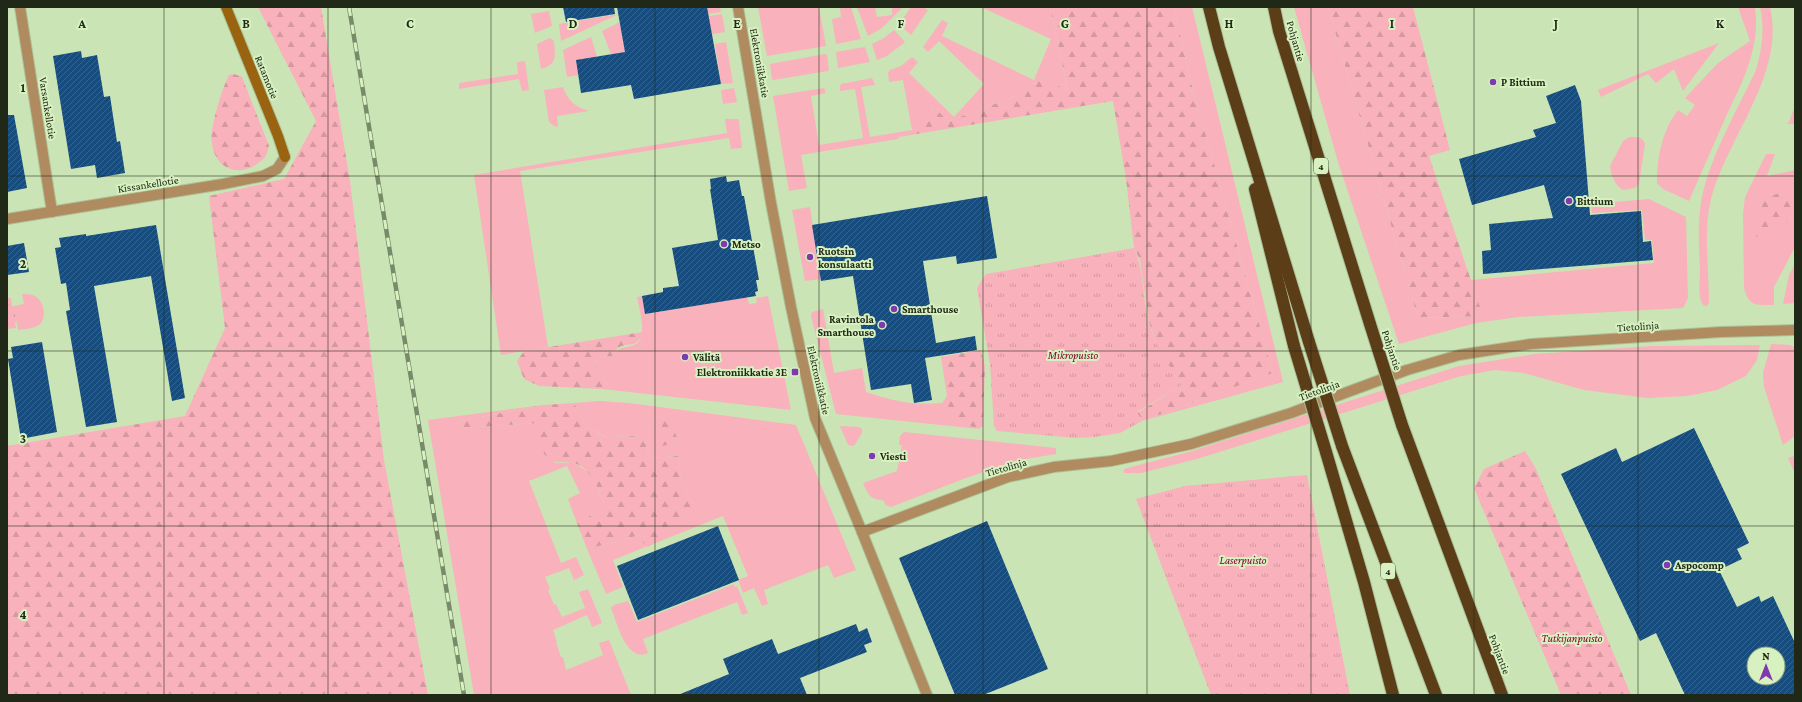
<svg xmlns="http://www.w3.org/2000/svg" width="1802" height="702" font-family="'Crimson Pro',serif">
  <style>
    .grass { fill: #f9b1bb; fill-rule: evenodd }
    .forest { fill: url(#forest-firs) }
    .park { fill: url(#park-tufts) }
    .building { fill: url(#building-hatch); fill-rule: evenodd }
    .lines { fill: none; stroke-linecap: round; stroke-linejoin: round }
    .street-casing { stroke: #acc299; stroke-width: 12 }
    .secondary-casing { stroke: #acc299; stroke-width: 12 }
    .highway-casing { stroke: #acc299; stroke-width: 14 }
    .street { stroke: #b18b60; stroke-width: 10 }
    .secondary { stroke: #9a6310; stroke-width: 10 }
    .highway { stroke: #5b3d18; stroke-width: 12 }
    .rail-casing { stroke: #788a69; stroke-width: 4.5 }
    .rail { stroke: #d8f1c1; stroke-width: 3; stroke-dasharray: 9; stroke-linecap: butt }
    .highway-bridge-casing { stroke: #acc299; stroke-width: 14; stroke-linecap: butt }
    .highway-bridge { stroke: #5b3d18; stroke-width: 12 }
    .grid { fill: none; stroke: #202917; stroke-width: 1; stroke-opacity: 0.55 }
    .poi-dot { fill: #813aad; stroke: #d8f1c1; stroke-width: 1.5 }
    .labels { text-anchor: middle; stroke-width: 4; stroke-linejoin: round; paint-order: stroke }
    .shield { fill: #d8f1c1; stroke: #57654a; stroke-width: 1 }
    .shield-label { font-size: 10px; font-weight: bold; fill: #202917 }
    .street-label { font-size: 11px; fill: #202917; stroke: #d8f1c1 }
    .poi-label { font-size: 11px; font-weight: bold; fill: #202917; stroke: #d8f1c1; text-anchor: start }
    .park-label { font-size: 11px; font-style: italic; fill: #820031; stroke: #d8f1c1 }
    .grid-label { font-size: 13px; text-anchor: middle; font-weight: bold; fill: #202917; stroke: #d8f1c1; stroke-width: 4; stroke-linejoin: round; paint-order: stroke }
  </style>
  <defs>
    <pattern id="forest-firs" width="22" height="20" patternUnits="userSpaceOnUse"><rect width="22" height="20" fill="#f9b1bb"/><path d="M5 1l3.5 6h-7zM16 11l3.5 6h-7z" fill="#d598a0"/></pattern>
    <pattern id="park-tufts" width="24" height="20" patternUnits="userSpaceOnUse"><rect width="24" height="20" fill="#f9b1bb"/><path d="M3 7l-1-3M5 7V3M7 7l1-3M15 17l-1-3M17 17v-4M19 17l1-3" fill="none" stroke="#d598a0"/></pattern>
    <pattern id="building-hatch" width="6" height="6" patternUnits="userSpaceOnUse"><rect width="6" height="6" fill="#164d7e"/><path d="M-1 1l2-2M0 6l6-6M5 7l2-2" fill="none" stroke="#37648a"/></pattern>
  </defs>
  <rect width="100%" height="100%" fill="#cbe4b5"/>
  <g class="grass">
    <path d="M707 7H720L721 12 708 14Z"/>
    <path d="M758 7H819L826 46 767 56Z"/>
    <path d="M840 7H851L861 39 836 44 832 19 841 17Z"/>
    <path d="M857 7H875L877 17 892 15V7H903L882 28 868 36Z"/>
    <path d="M911 7H923L928 10 911 35 899 24Z"/>
    <path d="M981 7H1050L1068 92 1043 78 1011 98 949 121 933 108 918 129 899 137 898 139 801 155 807 188 789 191 773 96 824 88 826 93 811 96 819 145 863 138 855 89 840 91V87L841 84 872 78 875 85 861 87 870 137 912 130 903 80 889 82 888 73 890 70 901 66 912 57 918 62 909 73 954 117 984 84 939 41 928 52 923 47 942 20 948 23 942 36 1034 80 1051 39Z"/>
    <path d="M1174 7H1192L1283 382 1142 421 1273 373 1190 79Z"/>
    <path d="M1294 7H1328L1418 318 1482 316 1471 280 1654 263 1652 240H1645L1642 210 1592 213 1591 204 1649 199 1686 217 1688 298 1683 308 1518 317 1476 323 1399 344 1338 162Z"/>
    <path d="M1738 7 1755 8C1761 50 1740 86 1723 123 1712 149 1700 175 1689 201L1663 189 1657 183C1657 157 1662 131 1678 110L1687 116 1695 105 1685 98 1718 63 1750 41Z"/>
    <path d="M1760 7H1770C1786 74 1727 137 1711 199 1703 231 1709 268 1709 302L1707 306H1704C1697 298 1700 280 1700 270 1699 246 1697 221 1702 197 1712 152 1737 111 1756 70 1762 49 1765 29 1760 7Z"/>
    <path d="M549 11 552 26 535 33 531 14Z"/>
    <path d="M619 14 561 41 559 24Z"/>
    <path d="M722 14 725 32 701 36 698 18Z"/>
    <path d="M620 22 658 47 611 54 602 31Z"/>
    <path d="M894 30 905 42 887 56 877 60 872 44 884 38Z"/>
    <path d="M591 37 597 57 579 75 567 77 563 50Z"/>
    <path d="M550 38 554 41C555 56 558 64 541 69L537 44Z"/>
    <path d="M726 42 733 83 721 84 715 44Z"/>
    <path d="M1719 43 1683 91 1674 69 1656 83 1648 74 1601 97 1598 90Z"/>
    <path d="M865 47 870 62 838 68 836 52Z"/>
    <path d="M825 54 827 55 829 70 828 71 773 80 772 79 770 64Z"/>
    <path d="M525 61 529 90 522 91 519 79 459 89V83L518 74 517 62Z"/>
    <path d="M563 87C568 101 575 107 589 111L557 116 558 127 554 126 549 122 544 90Z"/>
    <path d="M734 88 737 102 723 104 721 90Z"/>
    <path d="M725 119H738L739 121 742 148 731 149 729 138 520 171 548 347 501 355 474 175 727 133Z"/>
    <path d="M1629 137C1635 137 1643 136 1645 144L1639 184 1635 188 1623 190C1615 186 1611 175 1610 166L1623 141Z"/>
    <path d="M1766 154H1775L1767 176 1795 170V247L1774 287V305C1756 305 1749 307 1744 288L1743 213 1745 197Z"/>
    <path d="M810 207 821 279 805 281 792 210Z"/>
    <path d="M1795 264V303L1783 304 1789 275Z"/>
    <path d="M22 294C27 294 31 294 35 296 45 302 48 321 37 326 32 329 24 329 18 330L14 306 24 304Z"/>
    <path d="M642 296 646 314 747 297 749 304 757 303 756 298 768 296 791 410 602 389 608 384 595 364 598 357 612 356C623 343 625 350 636 344 648 337 639 308 637 297Z"/>
    <path d="M823 309 834 373 862 368 866 392C897 402 910 405 942 403L943 411 961 423 979 429 836 414 811 316 812 312Z"/>
    <path d="M1771 344 1790 345 1795 348V436L1783 445 1764 387 1763 373Z"/>
    <path d="M1760 345 1757 360 1746 376 1717 390 1687 396 1648 398 1584 390 1524 373 1495 370 1461 376 1197 459 1141 473H1124V469L1192 451 1459 366 1535 354 1652 346Z"/>
    <path d="M600 401 629 403 796 425 856 570 834 578 828 565 764 590 768 604 762 606 754 588 743 593 738 580 748 576 723 516 613 560 623 587 606 594 587 549 636 536 694 506 682 483 678 456 649 458 644 436 607 437 586 427 574 403ZM653 418 678 444 661 446 660 432Z"/>
    <path d="M543 405 460 421 463 428 538 423 555 463H574L591 474 606 507 577 523 568 499 580 493 567 466 529 481 561 563 576 557 584 575 574 580 569 568 545 577 550 589 548 590 554 605 556 604 562 617 585 608 579 592 588 589 602 623 592 627 587 615 553 630 557 642H556L561 657H563L566 670 603 655 599 643 609 640 631 695H474L428 420Z"/>
    <path d="M840 426 859 427 862 429V433L854 446 848 445Z"/>
    <path d="M904 432 1056 448V454L1020 460 966 478 891 507 886 505 883 500C870 500 868 494 863 483L897 471 902 445H899L900 436Z"/>
    <path d="M1795 456V474L1788 458Z"/>
    <path d="M734 584 735 587 737 586 748 613 742 615 737 602 643 639 648 653C626 663 617 622 611 608L614 605 628 601 637 622Z"/>
  </g>
  <g class="forest">
    <path d="M258 7H321L350 181 384 460 428 695H7V446L185 416 225 328 209 196 284 179 316 121Z"/>
    <path d="M1050 7H1174L1190 79 1273 373 1142 421 1137 413 1182 385 1160 354 1149 322 1140 260 1134 248 1126 179 1113 101 899 137 918 129 919 121 934 108 949 121 1011 98 1043 78 1068 91Z"/>
    <path d="M1328 7H1413L1450 150 1429 156 1483 316 1418 318Z"/>
    <path d="M234 74 242 77 269 146C268 149 267 154 265 157 246 178 217 174 212 144 209 129 222 89 229 75Z"/>
    <path d="M1795 106V124H1788Z"/>
    <path d="M1795 187V217L1755 242 1763 199Z"/>
    <path d="M643 332C637 350 629 341 618 348 616 350 614 354 612 356L598 357 595 364 608 384 602 389 539 386 524 379 517 361 524 351Z"/>
    <path d="M981 350 985 366 983 426 979 429 961 423 942 411V403L947 396 941 357Z"/>
    <path d="M574 403 586 427 606 437 644 436 649 458 678 456 682 483 694 506V517L648 547 636 536 587 549 577 523 606 507C599 492 592 467 573 463 556 460 560 467 544 454L538 423 463 428 460 421 543 405Z"/>
    <path d="M653 418C673 420 673 427 679 444L660 446V432Z"/>
    <path d="M1525 451 1535 467 1631 695H1561L1474 488 1484 469Z"/>
  </g>
  <g class="park">
    <path d="M1134 248C1145 272 1142 298 1149 323 1157 349 1167 363 1182 385L1137 412 1142 421 1120 433 1095 437 1076 438 997 431 994 426 990 364 977 288 986 274Z"/>
    <path d="M7 298H11L12 306H14L17 321 15 322 16 328 7 329Z"/>
    <path d="M1307 475 1350 695H1211L1136 499 1185 486Z"/>
  </g>
  <g class="building">
    <path d="M563 7H614L615 14 566 22Z"/>
    <path d="M617 7H707L721 84 634 99 631 85 581 93 576 60 625 52Z"/>
    <path d="M81 51 82 58 97 55 104 97 110 96 117 142 120 141 125 173 97 178 95 165 71 169 53 56Z"/>
    <path d="M1575 85 1581 101 1590 215 1641 211 1643 242 1651 241 1653 260 1483 274 1482 251 1491 250 1489 224 1553 218 1544 185 1472 205 1459 159 1536 137 1533 130 1556 123 1546 96Z"/>
    <path d="M7 115H14L27 188 7 192Z"/>
    <path d="M726 176 727 182 739 180 742 196H744L759 280H756L758 291 755 292 756 296 645 314 642 296 663 292V288L679 286 672 248 718 240 710 189H711L710 179Z"/>
    <path d="M987 196 997 258 957 264 956 256 923 261 936 343 975 336 977 350 925 358 932 400 914 403 911 384 871 390 853 276 821 281 812 225Z"/>
    <path d="M156 225 185 398 172 401 151 276 94 286 117 422 86 427 66 311 70 310 66 283 61 284 55 248 61 247 59 238 86 234V236Z"/>
    <path d="M24 243 29 272 7 275V246Z"/>
    <path d="M42 342 57 432 21 439 8 359 13 358 11 347Z"/>
    <path d="M1694 428 1749 543 1737 549 1742 559 1719 570 1737 607 1759 596 1761 602 1773 596 1795 643V695H1685L1656 633 1640 641 1561 474 1616 448 1622 462ZM1754 654H1778V678H1754Z"/>
    <path d="M987 521 1048 669 983 695H955L899 558Z"/>
    <path d="M718 526 739 580 638 620 617 566Z"/>
    <path d="M856 624 859 632 867 628 872 642 864 645 867 652 800 678 807 695H678L729 674 723 659 772 639 778 654Z"/>
  </g>
  <g class="lines">
    <defs>
      <g id="street">
        <path d="M20 7 52 212"/>
        <path d="M738 7 771 203 791 307 815 418 862 532 927 695"/>
        <path d="M7 219 223 184 263 176 277 169 285 157"/>
        <path d="M862 532 1008 477 1054 467 1111 461 1191 444 1291 413 1407 370 1459 355 1531 344 1721 332 1795 330"/>
      </g>
      <path id="secondary" d="M226 7 278 136 285 157"/>
      <g id="highway">
        <path d="M1209 7 1219 47 1309 342"/>
        <path d="M1274 7 1279 31 1370 324"/>
        <path d="M1255 189 1294 346"/>
        <path d="M1402 425 1502 695"/>
        <path d="M1342 446 1436 695"/>
        <path d="M1326 452 1364 582 1393 695"/>
      </g>
    </defs>
    <use href="#street" class="street-casing"/>
    <use href="#secondary" class="secondary-casing"/>
    <use href="#highway" class="highway-casing"/>
    <use href="#street" class="street"/>
    <use href="#secondary" class="secondary"/>
    <use href="#highway" class="highway"/>
    <defs>
      <path id="rail" d="M349 7 464 695"/>
    </defs>
    <use href="#rail" class="rail-casing"/>
    <use href="#rail" class="rail"/>
    <defs>
      <g id="highway-bridge">
        <path d="M1370 324 1402 425"/>
        <path d="M1309 342 1342 446"/>
        <path d="M1294 346 1326 452"/>
      </g>
    </defs>
    <use href="#highway-bridge" class="highway-bridge-casing"/>
    <use href="#highway-bridge" class="highway-bridge"/>
  </g>
  <path class="grid" d="M164 7V695M328 7V695M491 7V695M655 7V695M819 7V695M983 7V695M1147 7V695M1311 7V695M1474 7V695M1638 7V695M7 176H1795M7 351H1795M7 526H1795"/>
  <g class="poi-dot">
    <circle cx="1493" cy="82" r="4"/>
    <circle cx="1569" cy="201" r="4"/>
    <circle cx="724" cy="244" r="4"/>
    <circle cx="810" cy="257" r="4"/>
    <circle cx="894" cy="309" r="4"/>
    <circle cx="882" cy="325" r="4"/>
    <circle cx="685" cy="357" r="4"/>
    <rect x="791" y="368" width="8" height="8" rx="2"/>
    <circle cx="872" cy="456" r="4"/>
    <circle cx="1667" cy="565" r="4"/>
  </g>
  <g class="labels">
    <g class="shield">
      <rect x="1314" y="158" width="14" height="16" rx="3"/>
      <rect x="1381" y="563" width="14" height="16" rx="3"/>
    </g>
    <g class="shield-label">
      <text x="1321" y="170">4</text>
      <text x="1388" y="575">4</text>
    </g>
    <g class="street-label">
      <text transform="translate(1296 41) rotate(74)" y="4">Pohjantie</text>
      <text transform="translate(760 63) rotate(80)" y="4">Elektroniikkatie</text>
      <text transform="translate(267 77) rotate(68)" y="4">Ratamotie</text>
      <text transform="translate(48 108) rotate(81)" y="4">Varsankellotie</text>
      <text transform="translate(148 184) rotate(-9)" y="4">Kissankellotie</text>
      <text transform="translate(1638 326) rotate(-4)" y="4">Tietolinja</text>
      <text transform="translate(1392 350) rotate(72)" y="4">Pohjantie</text>
      <text transform="translate(819 380) rotate(77)" y="4">Elektroniikkatie</text>
      <text transform="translate(1319 390) rotate(-20)" y="4">Tietolinja</text>
      <text transform="translate(1006 467) rotate(-16)" y="4">Tietolinja</text>
      <text transform="translate(1500 654) rotate(69)" y="4">Pohjantie</text>
    </g>
    <g class="poi-label">
      <text x="1501" y="86">P Bittium</text>
      <text x="1577" y="205">Bittium</text>
      <text x="732" y="248">Metso</text>
      <text x="818" y="255">Ruotsin<tspan x="818" dy="13">konsulaatti</tspan></text>
      <text x="902" y="313">Smarthouse</text>
      <text x="874" y="323" text-anchor="end">Ravintola<tspan x="874" dy="13">Smarthouse</tspan></text>
      <text x="693" y="361">Välitä</text>
      <text x="787" y="376" text-anchor="end">Elektroniikkatie 3E</text>
      <text x="880" y="460">Viesti</text>
      <text x="1675" y="569">Aspocomp</text>
    </g>
    <g class="park-label">
      <text x="1073" y="359">Mikropuisto</text>
      <text x="1243" y="564">Laserpuisto</text>
      <text x="1572" y="642">Tutkijanpuisto</text>
    </g>
  </g>
  <g class="grid-label">
    <text x="82" y="28">A</text>
    <text x="246" y="28">B</text>
    <text x="410" y="28">C</text>
    <text x="573" y="28">D</text>
    <text x="737" y="28">E</text>
    <text x="901" y="28">F</text>
    <text x="1065" y="28">G</text>
    <text x="1229" y="28">H</text>
    <text x="1392" y="28">I</text>
    <text x="1556" y="28">J</text>
    <text x="1720" y="28">K</text>
    <text x="23" y="92">1</text>
    <text x="23" y="268">2</text>
    <text x="23" y="443">3</text>
    <text x="23" y="619">4</text>
  </g>
  <rect width="1802" height="702" fill="none" stroke="#202917" stroke-width="16"/>
  <g transform="translate(1766 666)"><circle r="19" fill="#d8f1c1" stroke="#8ea17d"/>
  <path d="M0-3L7 15L0 10L-7 15Z" fill="#813aad"/>
  <text y="-6" font-size="11" font-weight="bold" text-anchor="middle" fill="#202917">N</text>
  </g>
</svg>
